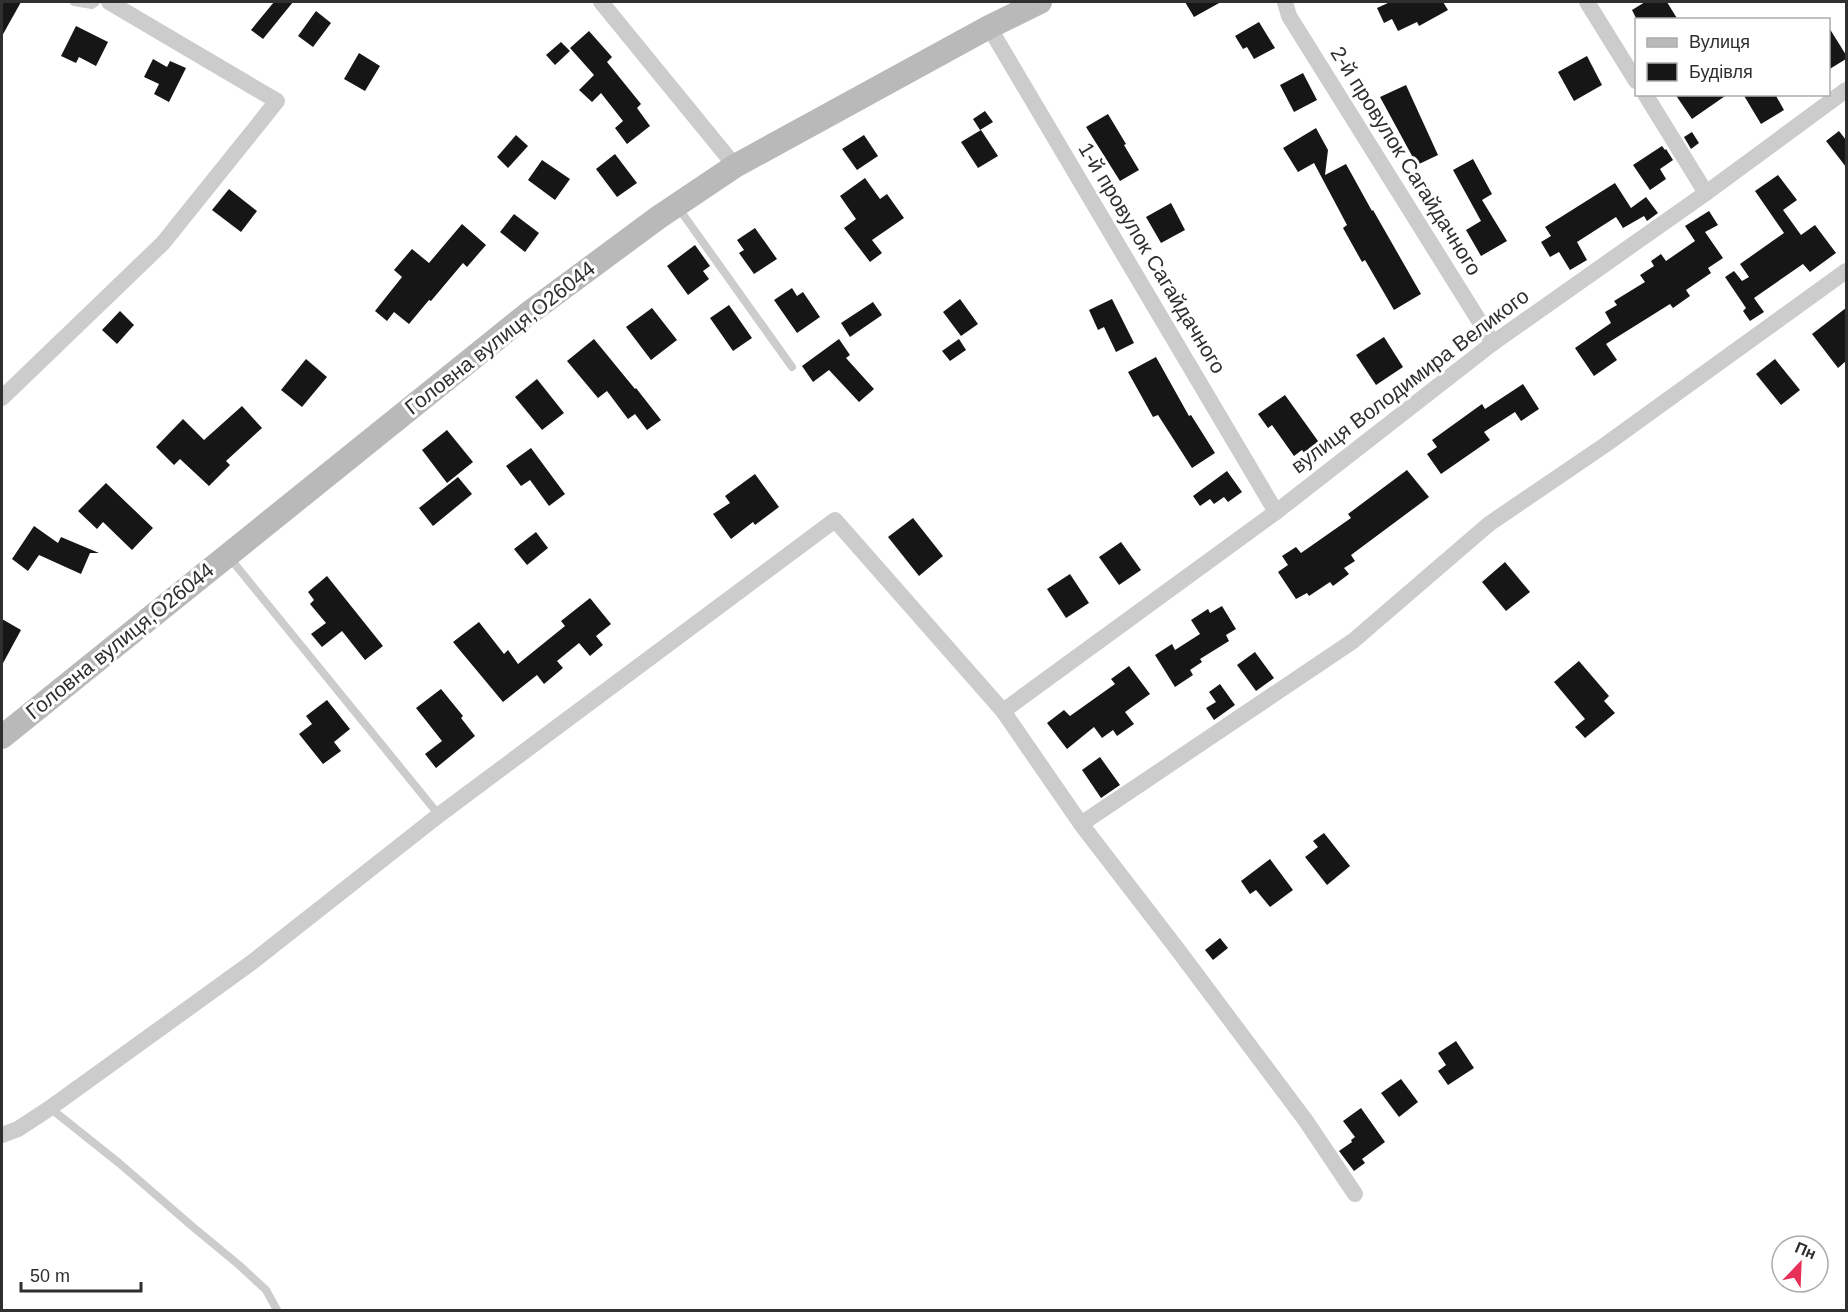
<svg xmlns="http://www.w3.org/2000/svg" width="1848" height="1312" font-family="Helvetica,sans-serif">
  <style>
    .building { fill: #161616 }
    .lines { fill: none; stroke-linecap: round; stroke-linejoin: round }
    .lane { stroke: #ccc; stroke-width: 8 }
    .street { stroke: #ccc; stroke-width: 16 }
    .secondary { stroke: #b9b9b9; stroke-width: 24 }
    .labels { text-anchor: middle; stroke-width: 6; stroke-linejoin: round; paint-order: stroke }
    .street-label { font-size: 21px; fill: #2f2f2f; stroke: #fff }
  </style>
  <rect width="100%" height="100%" fill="#fff"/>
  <g class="building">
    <path d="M2 2H21L2 36Z"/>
    <path d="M274 2H293L263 39 251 30Z"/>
    <path d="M1185 2H1221L1194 17Z"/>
    <path d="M1390 2H1443L1448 10 1419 26 1417 22 1398 31 1392 19 1384 23 1377 8Z"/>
    <path d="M1645 2H1667L1678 20H1637L1632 10Z"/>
    <path d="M316 11 331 23 313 47 298 36Z"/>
    <path d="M1259 22 1275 48 1254 59 1247 47 1243 49 1235 36Z"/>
    <path d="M76 26 108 42 96 66 79 57 76 63 61 56Z"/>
    <path d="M1828 26 1846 55V59L1828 70Z"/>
    <path d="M589 31 612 57 607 62 641 104 637 108 650 126 627 144 615 128 623 121 601 93 592 102 579 90 594 75 570 48Z"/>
    <path d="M561 42 570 51 555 65 546 55Z"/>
    <path d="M359 53 380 66 365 91 344 79Z"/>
    <path d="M1587 56 1602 85 1574 101 1558 72Z"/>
    <path d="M153 59 167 67 170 61 186 68 169 102 154 94 159 84 144 77Z"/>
    <path d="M1303 73 1317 100 1294 112 1280 85Z"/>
    <path d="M1406 85 1438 155 1417 165 1380 97Z"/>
    <path d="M1675 94H1728L1692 119Z"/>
    <path d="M1743 94H1775L1784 110 1761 124Z"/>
    <path d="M985 111 993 122 980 130 973 119Z"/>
    <path d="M1108 114 1126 144 1124 145 1139 170 1120 181 1086 127Z"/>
    <path d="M1316 128 1328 150 1325 175 1346 164 1372 211 1373 210 1421 294 1394 310 1365 260 1362 262 1343 228 1347 225 1314 163 1298 172 1283 148Z"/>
    <path d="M981 130 998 156 978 168 961 142Z"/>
    <path d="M1839 131 1846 140V167L1826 141Z"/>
    <path d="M1692 132 1699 143 1691 149 1684 137Z"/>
    <path d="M516 135 528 146 508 168 497 157Z"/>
    <path d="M864 135 878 156 857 170 842 149Z"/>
    <path d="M1662 146 1665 150 1666 149 1673 160 1660 169 1666 179 1650 190 1633 165Z"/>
    <path d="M615 154 637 183 617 197 596 169Z"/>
    <path d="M1473 159 1492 194 1482 200 1507 241 1481 256 1466 230 1481 221 1453 170Z"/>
    <path d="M542 160 570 179 555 200 528 180Z"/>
    <path d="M1778 175 1797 200 1783 210 1801 235 1815 225 1836 253 1810 272 1803 264 1754 298 1764 312 1750 321 1743 311 1746 308 1725 277 1734 271 1742 281 1749 277 1740 264 1784 233 1755 191Z"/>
    <path d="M865 178 880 199 887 194 904 218 872 240 882 253 870 262 844 228 856 219 840 196Z"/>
    <path d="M1615 183 1631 208 1646 197 1658 213 1647 221 1644 216 1623 228 1616 217 1577 242 1587 260 1570 270 1559 252 1550 257 1541 242 1551 236 1545 227Z"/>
    <path d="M229 189 257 211 241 232 212 210Z"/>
    <path d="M1171 203 1185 230 1161 243 1146 217Z"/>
    <path d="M1709 211 1718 225 1705 232 1723 258 1708 268 1711 273 1686 290 1690 296 1673 308 1670 304 1606 344 1617 360 1594 376 1575 348 1611 323 1605 312 1617 305 1614 301 1645 282 1640 275 1654 266 1651 261 1661 254 1666 261 1695 241 1685 226Z"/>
    <path d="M514 214 539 233 525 252 500 232Z"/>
    <path d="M462 224 486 245 467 267 463 263 431 301 429 300 409 324 394 312 387 321 375 311 402 277 394 270 412 249 429 263Z"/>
    <path d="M755 228 777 259 754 274 739 253 744 250 737 240Z"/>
    <path d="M695 245 710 266 703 271 709 279 688 295 667 266Z"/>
    <path d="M792 288 797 296 803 292 820 317 797 333 774 300Z"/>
    <path d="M960 299 978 324 961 336 943 312Z"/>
    <path d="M1112 299 1134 343 1116 352 1104 327 1098 330 1089 310Z"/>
    <path d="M873 302 882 315 850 337 841 323Z"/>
    <path d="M729 305 752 338 733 351 710 318Z"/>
    <path d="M652 308 677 340 651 360 626 327Z"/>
    <path d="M1846 308V361L1838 368 1812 334Z"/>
    <path d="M120 311 134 325 117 344 102 330Z"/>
    <path d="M1384 337 1403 367 1376 385 1356 355Z"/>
    <path d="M594 339 635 389 636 388 661 420 647 430 635 414 628 419 607 391 598 398 567 361Z"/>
    <path d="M839 339 850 355 846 358 874 389 859 402 829 370 813 382 802 366Z"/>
    <path d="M959 339 966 350 950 361 942 351Z"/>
    <path d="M1156 357 1189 416 1191 415 1215 453 1192 468 1158 415 1153 417 1128 372Z"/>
    <path d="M306 359 327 377 302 407 281 390Z"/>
    <path d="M1775 359 1800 390 1781 405 1756 374Z"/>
    <path d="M537 379 564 413 542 430 515 397Z"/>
    <path d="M1523 384 1539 409 1521 421 1515 412 1484 432 1490 440 1441 474 1427 454 1437 447 1432 440 1482 404 1485 409Z"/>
    <path d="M1285 395 1323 448 1308 458 1302 450 1294 456 1272 425 1268 428 1258 414Z"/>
    <path d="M242 406 262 428 226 461 230 465 209 486 180 459 174 465 156 447 183 419 204 440Z"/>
    <path d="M447 430 473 462 447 483 422 450Z"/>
    <path d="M531 448 565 494 549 506 530 480 521 486 506 466Z"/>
    <path d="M1407 470 1429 497 1351 555 1355 561 1344 568 1349 574 1333 586 1330 582 1309 596 1307 593 1296 599 1278 572 1288 565 1282 556 1296 547 1301 553 1351 518 1348 514Z"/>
    <path d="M1227 471 1242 492 1228 502 1224 497 1214 504 1210 499 1200 506 1193 496Z"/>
    <path d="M755 474 779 507 755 525 753 522 731 539 713 514 730 503 725 496Z"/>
    <path d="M458 477 472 494 433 526 419 508Z"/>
    <path d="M106 483 153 528 132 550 103 522 97 529 78 511Z"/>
    <path d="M913 518 943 556 919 576 888 537Z"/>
    <path d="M34 526 58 543 61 537 99 553H90L81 574 39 555 28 571 12 559Z"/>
    <path d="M536 532 548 548 527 565 514 549Z"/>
    <path d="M1121 542 1141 570 1119 585 1099 557Z"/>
    <path d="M1505 562 1530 592 1506 611 1482 582Z"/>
    <path d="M1070 574 1089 603 1066 618 1047 589Z"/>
    <path d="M327 576 383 646 365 660 342 631 322 647 311 634 326 623 310 604 314 600 308 592Z"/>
    <path d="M590 598 611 624 596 636 603 645 590 656 579 643 557 661 563 668 544 684 537 675 503 702 453 642 479 622 504 654 508 650 518 664 565 626 561 621Z"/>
    <path d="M1222 606 1236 629 1226 635 1229 641 1200 659 1202 662 1190 670 1193 675 1175 687 1155 655 1172 644 1175 650 1200 634 1191 620 1208 609 1210 613Z"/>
    <path d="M2 619 21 630 2 665Z"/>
    <path d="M1255 652 1274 678 1256 691 1237 665Z"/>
    <path d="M1579 661 1609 696 1604 701 1615 713 1585 738 1575 727 1585 719 1554 682Z"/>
    <path d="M1129 666 1150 694 1125 712 1134 724 1117 736 1113 730 1102 738 1094 727 1067 749 1047 723 1064 710 1070 716 1115 684 1111 679Z"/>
    <path d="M1220 684 1235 705 1214 720 1206 708 1216 702 1209 692Z"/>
    <path d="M441 689 463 716 461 718 475 736 436 768 425 754 442 741 416 708Z"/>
    <path d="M327 700 350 729 334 742 341 751 323 764 299 734 312 724 306 716Z"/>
    <path d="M1100 757 1120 785 1101 798 1082 770Z"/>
    <path d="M1324 833 1350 866 1327 885 1305 857 1318 847 1313 841Z"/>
    <path d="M1270 859 1293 890 1270 907 1256 890 1250 894 1241 881Z"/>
    <path d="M1220 938 1228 948 1213 960 1205 950Z"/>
    <path d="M1456 1041 1474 1068 1448 1085 1438 1071 1446 1065 1438 1053Z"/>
    <path d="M1401 1079 1418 1102 1399 1117 1381 1093Z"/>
    <path d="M1361 1108 1385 1142 1362 1159 1365 1163 1354 1171 1339 1151 1352 1142 1351 1140 1355 1137 1343 1121Z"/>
  </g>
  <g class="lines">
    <g class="lane">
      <path d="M74 2 92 5 96 2"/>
      <path d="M677 206 792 367"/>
      <path d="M229 557 439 815"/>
      <path d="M50 1108 119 1163 193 1227 239 1265 266 1290 277 1310"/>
    </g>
    <g class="street">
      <path d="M601 2 735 166"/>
      <path d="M1285 2 1289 16 1493 343"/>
      <path d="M1587 2 1636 81"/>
      <path d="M989 27 1276 512"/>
      <path d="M1645 94 1706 193"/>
      <path d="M2 398 163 243 277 101 109 2"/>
      <path d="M1003 711 1276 512 1493 343 1706 193 1846 90"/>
      <path d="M1081 824 1353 641 1489 524 1605 445 1846 271"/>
      <path d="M2 1135 18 1129 50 1108 251 963 439 815 835 520 1003 711 1081 824 1178 950 1306 1121 1355 1194"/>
    </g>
    <path class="secondary" d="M2 737 525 316 659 217 735 166 989 27 1040 2"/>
  </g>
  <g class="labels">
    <g class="street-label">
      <text transform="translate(1406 161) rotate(58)" y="7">2-й провулок Сагайдачного</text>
      <text transform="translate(1152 258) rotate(59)" y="7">1-й провулок Сагайдачного</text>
      <text transform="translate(500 338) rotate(-38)" y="7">Головна вулиця,О26044</text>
      <text transform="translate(1410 381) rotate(-37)" y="7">вулиця Володимира Великого</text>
      <text transform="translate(120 641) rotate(-39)" y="7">Головна вулиця,О26044</text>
    </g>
  </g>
  <rect width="1848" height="1312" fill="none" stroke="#2f2f2f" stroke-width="6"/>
  <rect x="1635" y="18" width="195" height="78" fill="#ffffff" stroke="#acacac" stroke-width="1.5"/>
  <rect x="1647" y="38" width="30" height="9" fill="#b9b9b9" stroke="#acacac" stroke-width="1.5"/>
  <text x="1689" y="48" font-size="18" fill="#2f2f2f">Вулиця</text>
  <rect x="1647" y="63" width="30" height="18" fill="#161616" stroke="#acacac" stroke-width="1.5"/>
  <text x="1689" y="78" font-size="18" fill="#2f2f2f">Будівля</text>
  <g transform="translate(1800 1264) rotate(23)"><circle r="28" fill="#ffffff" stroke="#acacac" stroke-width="1.5"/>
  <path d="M0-4.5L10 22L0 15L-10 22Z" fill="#e63057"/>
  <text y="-9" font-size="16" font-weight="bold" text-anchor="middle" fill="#2f2f2f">Пн</text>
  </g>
  <path d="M21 1282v9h120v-9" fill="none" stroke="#2f2f2f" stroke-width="3"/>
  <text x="30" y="1282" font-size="18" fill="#2f2f2f" stroke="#ffffff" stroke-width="4.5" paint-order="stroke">50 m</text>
</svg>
